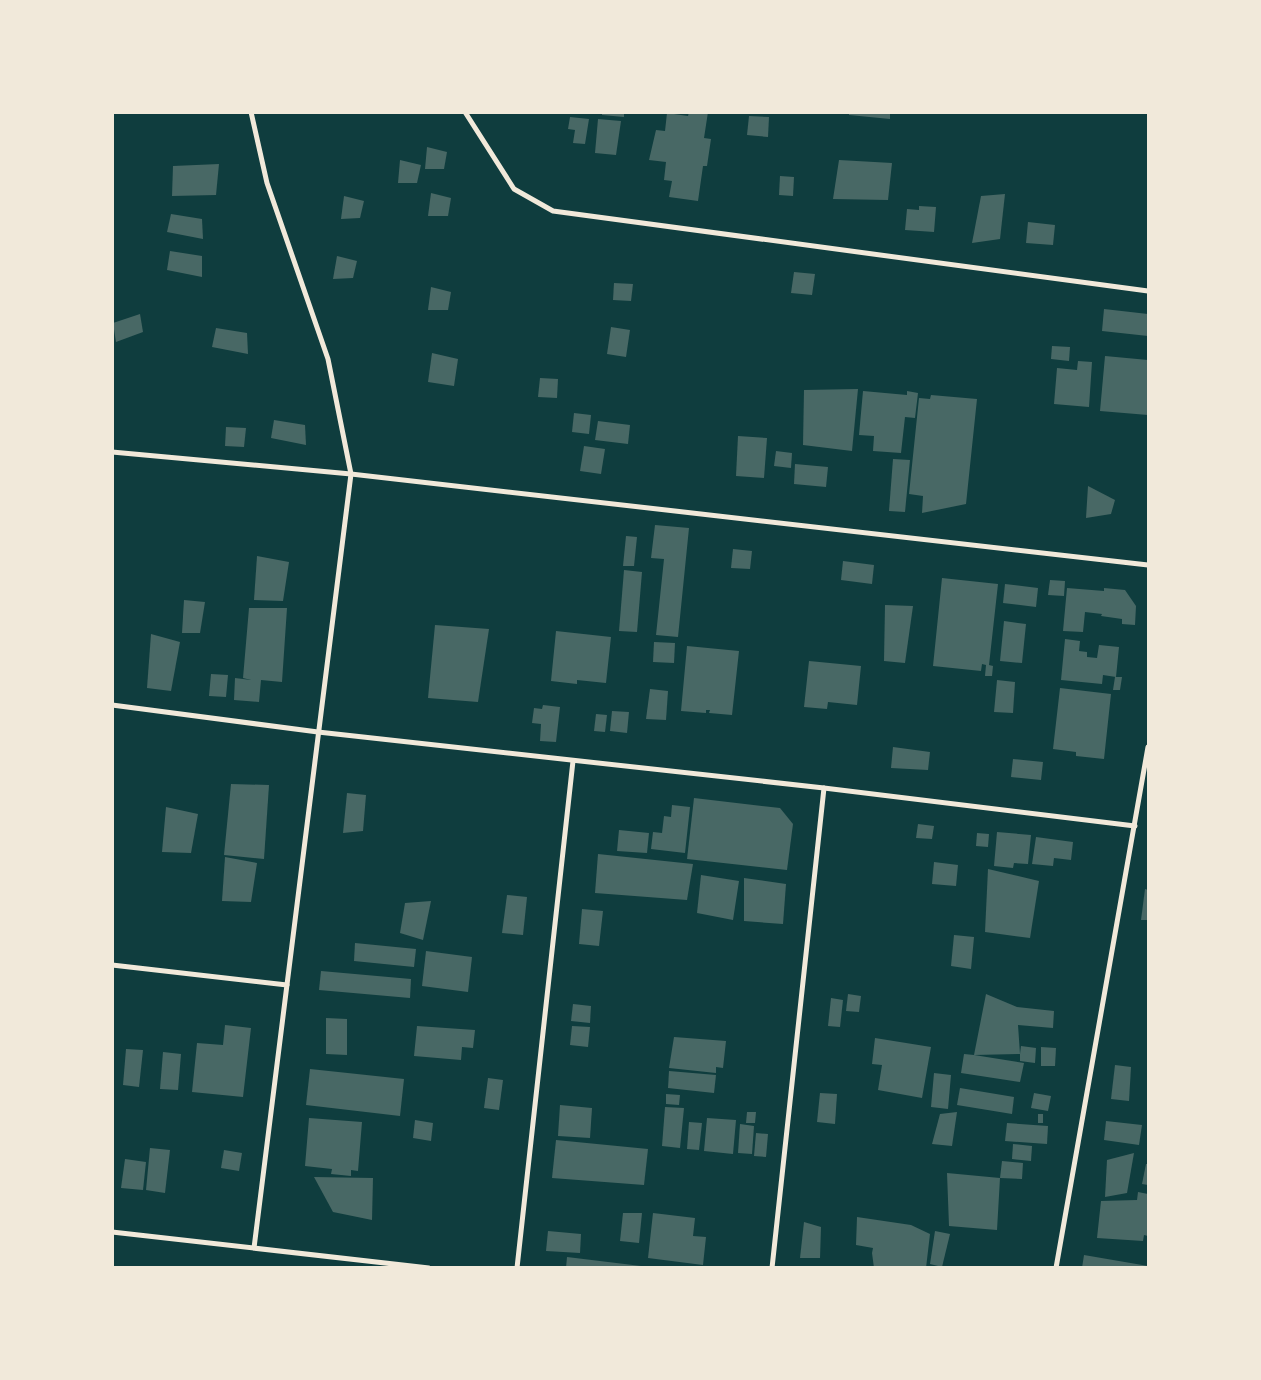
<svg xmlns="http://www.w3.org/2000/svg" width="1261" height="1380" font-family="Barlow,sans-serif">
  <style>
    .building { fill: #486865 }
    .lines { fill: none; stroke-linecap: round; stroke-linejoin: round }
    .minor { stroke: #f1e9da; stroke-width: 5 }
  </style>
  <rect width="100%" height="100%" fill="#0f3d3e"/>
  <g class="building">
    <path d="M602 112H624V117L602 115Z"/>
    <path d="M689 112H708L704 138 711 139 707 166H703L698 201 669 197 672 181 664 180 666 162 649 160 656 130 665 131 667 113 688 116Z"/>
    <path d="M849 112H890V119L849 115Z"/>
    <path d="M749 116 769 117 768 137 747 135Z"/>
    <path d="M570 117 589 119 585 144 573 143 575 130 568 129Z"/>
    <path d="M598 119 621 121 616 155 595 153Z"/>
    <path d="M427 147 447 152 444 169H425Z"/>
    <path d="M400 160 421 165 417 183H398Z"/>
    <path d="M839 160 892 163 888 200 833 199Z"/>
    <path d="M219 164 216 195 172 196 173 166Z"/>
    <path d="M780 176 794 177 793 196 779 195Z"/>
    <path d="M431 193 451 198 448 216H428Z"/>
    <path d="M1005 194 1000 239 972 243 981 196Z"/>
    <path d="M344 196 364 201 360 218 341 219Z"/>
    <path d="M919 206 936 207 934 232 905 230 907 209 919 210Z"/>
    <path d="M171 214 202 219 203 239 167 232Z"/>
    <path d="M1028 222 1055 225 1053 245 1026 243Z"/>
    <path d="M170 251 202 256V277L167 270Z"/>
    <path d="M337 256 357 261 353 278 333 279Z"/>
    <path d="M794 272 815 274 812 295 791 293Z"/>
    <path d="M614 283 633 284 631 301 613 300Z"/>
    <path d="M431 287 451 292 448 310H428Z"/>
    <path d="M1104 309 1148 314V336L1102 331Z"/>
    <path d="M140 314 143 332 116 342 113 323Z"/>
    <path d="M611 327 630 330 626 357 607 354Z"/>
    <path d="M216 328 247 333 248 354 212 347Z"/>
    <path d="M1052 346 1070 347 1069 361 1051 359Z"/>
    <path d="M432 353 458 359 454 386 428 382Z"/>
    <path d="M1105 356 1148 360V415L1100 411Z"/>
    <path d="M1078 361 1092 362 1089 407 1054 404 1057 368 1077 370Z"/>
    <path d="M540 378 558 379 557 398 538 397Z"/>
    <path d="M858 389 852 451 803 445 804 390Z"/>
    <path d="M863 391 907 395V391L918 393 915 418 905 417 901 453 873 451 874 436 859 435Z"/>
    <path d="M931 395 977 399 966 504 922 513 923 496 909 494 919 398 930 399Z"/>
    <path d="M574 413 591 415 589 434 572 432Z"/>
    <path d="M274 420 305 425 306 445 271 438Z"/>
    <path d="M598 421 630 425 628 444 595 440Z"/>
    <path d="M226 427 246 428 244 447 225 446Z"/>
    <path d="M738 436 767 438 764 478 736 476Z"/>
    <path d="M584 446 605 449 601 474 580 471Z"/>
    <path d="M776 451 792 453 791 468 774 466Z"/>
    <path d="M893 459 910 460 905 512 889 511Z"/>
    <path d="M795 464 828 467 826 487 794 484Z"/>
    <path d="M1088 486 1115 500 1111 514 1086 518Z"/>
    <path d="M655 525 689 528 678 637 656 635 664 559 651 558Z"/>
    <path d="M626 536 637 537 634 566H623Z"/>
    <path d="M733 549 752 551 750 569 731 568Z"/>
    <path d="M257 556 289 562 283 601 254 600Z"/>
    <path d="M843 561 874 565 872 584 841 580Z"/>
    <path d="M624 570 642 572 637 632 619 631Z"/>
    <path d="M942 578 998 584 989 665 993 666 992 676H985L986 665 982 664 981 671 933 666Z"/>
    <path d="M1050 580 1065 581 1064 596 1048 595Z"/>
    <path d="M1005 584 1038 588 1036 607 1003 603Z"/>
    <path d="M1067 588 1104 591V588L1125 590 1136 606 1135 625 1122 624V619L1101 616 1102 614 1085 612 1083 632 1063 631Z"/>
    <path d="M184 600 205 602 200 633H182Z"/>
    <path d="M885 605 913 606 905 663 884 661Z"/>
    <path d="M249 608H287L282 682 261 680 259 702 234 700 235 678 251 680 243 678Z"/>
    <path d="M1004 621 1026 624 1022 663 1000 661Z"/>
    <path d="M435 625 489 629 478 702 428 698Z"/>
    <path d="M556 631 611 637 606 683 577 680V684L551 681Z"/>
    <path d="M151 634 180 642 171 691 147 688Z"/>
    <path d="M1065 639 1080 641 1079 651 1087 652V657L1097 658 1099 645 1119 647 1116 677 1103 675 1102 684 1061 680Z"/>
    <path d="M654 642 675 643 674 663 653 662Z"/>
    <path d="M687 646 739 651 732 715 709 713 710 710H706V713L681 711Z"/>
    <path d="M809 661 861 666 857 705 828 702 827 709 804 707Z"/>
    <path d="M211 674 228 675 226 697 209 696Z"/>
    <path d="M1115 677H1122L1120 690H1113Z"/>
    <path d="M997 680 1015 682 1013 713 994 712Z"/>
    <path d="M1060 688 1111 694 1104 759 1076 756V752L1053 749Z"/>
    <path d="M650 689 668 691 666 720 646 719Z"/>
    <path d="M543 705 560 707 556 742 540 741 541 724 532 723 534 708 542 709Z"/>
    <path d="M612 711 629 712 627 733 610 731Z"/>
    <path d="M596 714 607 715 605 732 594 731Z"/>
    <path d="M893 747 930 752 928 770 891 768Z"/>
    <path d="M1013 759 1043 762 1041 780 1011 777Z"/>
    <path d="M231 784 269 785 264 859 224 855Z"/>
    <path d="M347 793 366 795 363 831 343 833Z"/>
    <path d="M694 798 780 808 793 824 787 870 687 859Z"/>
    <path d="M672 805 690 807 685 853 651 849 653 832 662 833 664 816 671 817Z"/>
    <path d="M166 807 198 814 191 853 162 852Z"/>
    <path d="M918 824 934 826 932 839 916 838Z"/>
    <path d="M619 830 649 833 647 853 617 851Z"/>
    <path d="M997 832 1031 835 1028 864 1014 863 1013 868 994 866Z"/>
    <path d="M977 833 989 834 988 847 976 846Z"/>
    <path d="M1036 837 1073 842 1071 860 1054 858 1053 866 1032 864Z"/>
    <path d="M598 854 693 864 687 900 595 893Z"/>
    <path d="M225 857 257 863 251 902 222 901Z"/>
    <path d="M934 862 958 865 956 886 932 884Z"/>
    <path d="M988 869 1039 881 1030 938 985 932Z"/>
    <path d="M701 875 739 881 733 920 697 913Z"/>
    <path d="M744 878 786 884 783 924 744 921Z"/>
    <path d="M1145 889 1148 890V920H1141Z"/>
    <path d="M507 895 527 897 523 935 502 933Z"/>
    <path d="M431 901 423 940 400 933 405 903Z"/>
    <path d="M582 909 603 911 599 946 579 944Z"/>
    <path d="M954 935 974 937 971 969 951 966Z"/>
    <path d="M355 943 416 949 414 967 354 961Z"/>
    <path d="M426 951 472 957 468 992 422 986Z"/>
    <path d="M321 971 411 979 410 998 319 990Z"/>
    <path d="M848 994 861 996 859 1012 846 1011Z"/>
    <path d="M986 994 1017 1007 1054 1011 1053 1028 1018 1025 1020 1054 1021 1046 1036 1048 1035 1063 1020 1061V1054L974 1055 1024 1063 1020 1082 961 1073 964 1054 974 1055Z"/>
    <path d="M831 998 843 1000 840 1027 828 1026Z"/>
    <path d="M573 1004 591 1006 590 1023 571 1021Z"/>
    <path d="M326 1018 347 1019V1055L326 1054Z"/>
    <path d="M225 1025 251 1028 243 1097 192 1092 197 1043 223 1045Z"/>
    <path d="M417 1026 475 1030 473 1048 462 1047 461 1060 414 1056Z"/>
    <path d="M572 1026 590 1027 588 1047 570 1045Z"/>
    <path d="M674 1037 726 1041 723 1068 716 1067V1073L669 1068Z"/>
    <path d="M875 1038 931 1047 922 1098 878 1090 882 1065 872 1064Z"/>
    <path d="M1041 1047 1056 1048 1055 1066H1041Z"/>
    <path d="M126 1049 143 1050 139 1087 123 1085Z"/>
    <path d="M163 1052 181 1054 178 1090 160 1089Z"/>
    <path d="M1115 1065 1131 1067 1129 1101 1111 1099Z"/>
    <path d="M310 1069 404 1079 400 1116 306 1105Z"/>
    <path d="M669 1071 716 1075 714 1093 668 1088Z"/>
    <path d="M934 1073 951 1075 948 1109 931 1107Z"/>
    <path d="M488 1078 503 1080 499 1110 484 1108Z"/>
    <path d="M960 1088 1014 1097 1012 1114 957 1105Z"/>
    <path d="M820 1093 837 1094 835 1124 817 1122Z"/>
    <path d="M1034 1093 1051 1096 1048 1111 1031 1108Z"/>
    <path d="M666 1094 680 1095 679 1105 666 1104Z"/>
    <path d="M560 1105 592 1108 590 1138 558 1136Z"/>
    <path d="M665 1107 684 1108 680 1148 662 1146Z"/>
    <path d="M747 1112H756L755 1123H746Z"/>
    <path d="M957 1112 952 1146 932 1144 940 1114Z"/>
    <rect x="1038" y="1114" width="5" height="9"/>
    <path d="M309 1118 362 1122 358 1171 351 1170V1176L331 1174 332 1169 305 1166Z"/>
    <path d="M707 1118 736 1120 733 1154 704 1151Z"/>
    <path d="M415 1120 433 1123 431 1141 413 1138Z"/>
    <path d="M1106 1121 1142 1125 1139 1145 1104 1140Z"/>
    <path d="M689 1122 702 1123 699 1150 687 1149Z"/>
    <path d="M1007 1123 1048 1126 1047 1144 1005 1141Z"/>
    <path d="M740 1124 754 1126 752 1154 738 1153Z"/>
    <path d="M756 1133 768 1134 766 1157 754 1156Z"/>
    <path d="M556 1140 648 1149 644 1185 552 1178Z"/>
    <path d="M1013 1144 1032 1146 1031 1161 1012 1159Z"/>
    <path d="M150 1148 170 1150 165 1193 146 1190Z"/>
    <path d="M224 1150 242 1153 239 1171 221 1168Z"/>
    <path d="M1134 1153 1127 1193 1105 1197 1107 1160Z"/>
    <path d="M125 1159 146 1162 143 1190 121 1188Z"/>
    <path d="M1002 1161 1023 1163 1022 1179 1000 1178 997 1230 949 1226 947 1173 1000 1178Z"/>
    <path d="M1146 1164H1148V1185L1142 1184Z"/>
    <path d="M314 1177 373 1178 372 1220 333 1212Z"/>
    <path d="M1138 1192 1148 1194V1236L1144 1235 1143 1241 1097 1238 1101 1201 1137 1200Z"/>
    <path d="M623 1213H642L639 1243 620 1241Z"/>
    <path d="M653 1213 695 1218 693 1236 706 1237 703 1265 648 1258Z"/>
    <path d="M857 1217 911 1225 930 1234 926 1268H874L872 1253 873 1248 856 1245Z"/>
    <path d="M804 1222 821 1227 820 1258H800Z"/>
    <path d="M548 1231 581 1234 580 1253 546 1251Z"/>
    <path d="M935 1231 950 1234 942 1267 930 1264Z"/>
    <path d="M1084 1255 1148 1266V1268H1082Z"/>
    <path d="M567 1257 641 1266V1268H566Z"/>
  </g>
  <g class="lines">
    <g class="minor">
      <path d="M251 112 267 183 328 359 351 474 254 1248"/>
      <path d="M465 112 514 189 553 211 1148 291"/>
      <path d="M112 452 351 474 1148 565"/>
      <path d="M112 705 318 732 824 788 1135 826"/>
      <path d="M112 965 287 985"/>
      <path d="M112 1232 429 1268"/>
      <path d="M517 1268 573 761"/>
      <path d="M772 1268 824 788"/>
      <path d="M1056 1268 1148 747"/>
    </g>
  </g>
  <rect width="1261" height="1380" fill="none" stroke="#f1e9da" stroke-width="228"/>
</svg>
